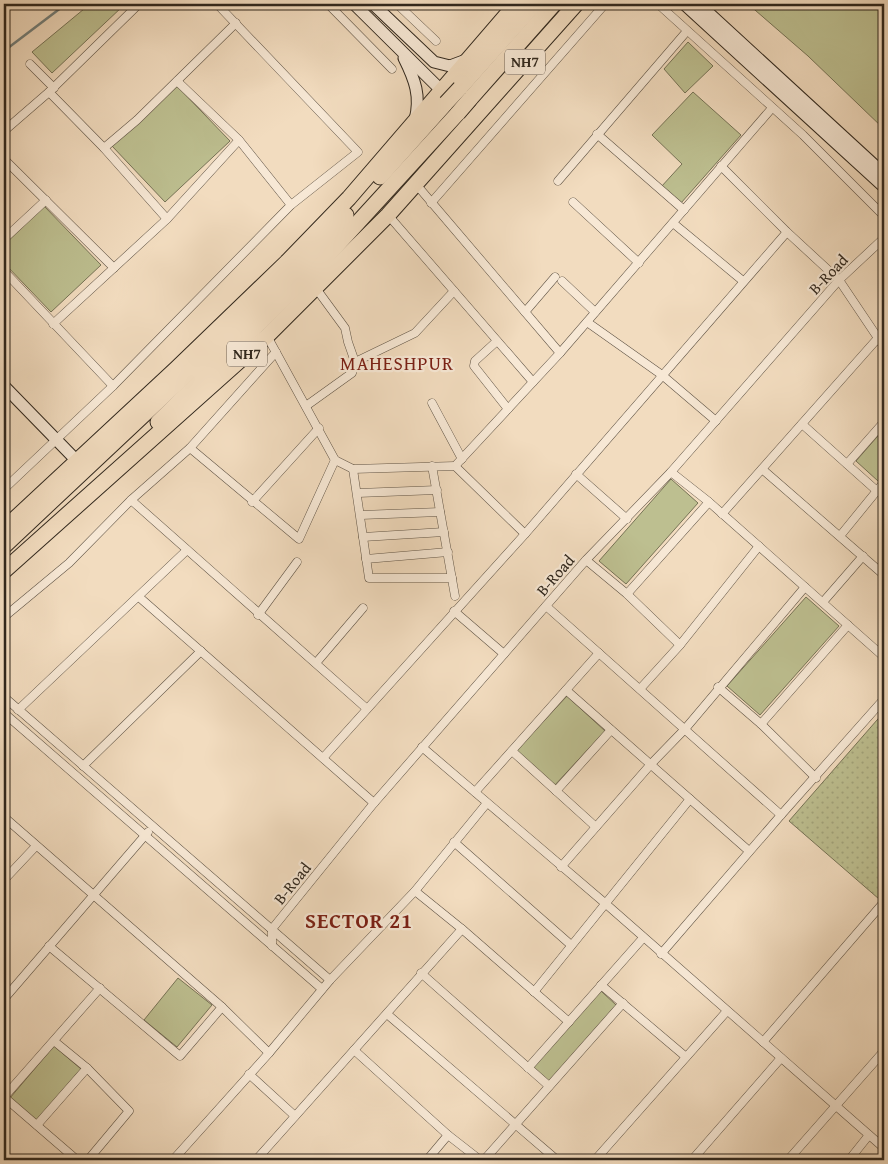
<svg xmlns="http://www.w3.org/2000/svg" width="888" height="1164" font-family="'Gentium Book Plus',serif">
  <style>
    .grass { fill: url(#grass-dots); stroke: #767356 }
    .park { fill: #bdbf90; stroke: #767356 }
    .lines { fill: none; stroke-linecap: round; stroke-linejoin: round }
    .stream { stroke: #727f7c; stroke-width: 2.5 }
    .street-casing { stroke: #605446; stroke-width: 9 }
    .secondary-casing { stroke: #30271d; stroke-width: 13 }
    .highway-casing { stroke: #30271d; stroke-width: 17 }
    .street { stroke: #f7e8d5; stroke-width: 8 }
    .secondary { stroke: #f7e8d5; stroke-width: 11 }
    .highway { stroke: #f2dcbf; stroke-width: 15 }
    .highway-bridge-casing { stroke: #30271d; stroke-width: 17; stroke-linecap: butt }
    .highway-bridge { stroke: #f2dcbf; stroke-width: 15 }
    .labels { text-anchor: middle; stroke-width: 4.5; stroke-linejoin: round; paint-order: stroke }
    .shield { fill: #f7e8d5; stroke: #6c6154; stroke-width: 1 }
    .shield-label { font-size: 15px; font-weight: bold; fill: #30271d }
    .street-label { font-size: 16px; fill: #30271d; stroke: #f7e8d5 }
    .quarter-label { font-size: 19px; letter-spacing: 1px; fill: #7a1f14; stroke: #f7e8d5 }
    .district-label { font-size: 21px; font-weight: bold; letter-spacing: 1px; fill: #7a1f14; stroke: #f7e8d5 }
  </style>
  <defs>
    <pattern id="grass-dots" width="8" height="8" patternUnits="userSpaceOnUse" patternTransform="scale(1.25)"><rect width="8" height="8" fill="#bdbf90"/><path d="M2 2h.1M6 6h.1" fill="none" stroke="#a3a47c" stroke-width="1.8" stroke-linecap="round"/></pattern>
  </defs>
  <rect width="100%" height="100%" fill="#f2dcbf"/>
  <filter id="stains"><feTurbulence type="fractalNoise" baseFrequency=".004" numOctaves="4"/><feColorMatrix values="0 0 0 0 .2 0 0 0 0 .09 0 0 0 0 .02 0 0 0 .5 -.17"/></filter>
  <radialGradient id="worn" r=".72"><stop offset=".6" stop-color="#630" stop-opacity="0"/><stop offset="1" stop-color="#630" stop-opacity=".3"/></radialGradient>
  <path class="grass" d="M884 712V893L879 899 789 821Z"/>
  <g class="park">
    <path d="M90 4H120L123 6 52 73 32 52Z"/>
    <path d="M748 4H884V129L808 56Z"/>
    <path d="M688 42 713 66 685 93 664 69Z"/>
    <path d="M176 85 230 141 165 202 112 146Z"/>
    <path d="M693 92 741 135 681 203 661 187 682 164 652 135Z"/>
    <path d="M44 206 101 265 51 312 4 263V245Z"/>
    <path d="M884 429V473L878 481 856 461Z"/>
    <path d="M671 479 698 503 626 584 599 561Z"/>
    <path d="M806 597 839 626 760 715 727 686Z"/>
    <path d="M567 696 605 731 554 786 516 751Z"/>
    <path d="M178 978 212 1005 177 1047 144 1020Z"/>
    <path d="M601 991 616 1005 549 1081 533 1067Z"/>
    <path d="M54 1046 81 1069 36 1121 10 1098Z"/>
  </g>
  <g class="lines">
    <path class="stream" d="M4 51 66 4"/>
    <defs>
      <g id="street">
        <path d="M328 4 392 69"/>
        <path d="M397 4 436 41"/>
        <path d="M658 4 803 135 884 216"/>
        <path d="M30 64 54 88"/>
        <path d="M177 81 239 140 291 205"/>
        <path d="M49 92 104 148 167 219"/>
        <path d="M4 131 49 92 139 4"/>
        <path d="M597 134 684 210"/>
        <path d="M104 148 137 120 236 23"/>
        <path d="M4 159 114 268"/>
        <path d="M721 166 787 232 839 280 884 347"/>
        <path d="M558 181 687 31"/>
        <path d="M415 183 560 353"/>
        <path d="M573 202 639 263"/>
        <path d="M431 203 605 4"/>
        <path d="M388 215 533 382"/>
        <path d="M673 223 743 281"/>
        <path d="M4 239 46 200"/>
        <path d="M4 271 113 386"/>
        <path d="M562 281 595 312"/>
        <path d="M525 312 555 277"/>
        <path d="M587 322 662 375 716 421"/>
        <path d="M53 324 167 219 239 140"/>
        <path d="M267 336 335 460 353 469 455 466 525 534"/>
        <path d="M497 341 475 361 474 366 508 409"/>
        <path d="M355 362 415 333 454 291"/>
        <path d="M432 403 462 459"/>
        <path d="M306 406 352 373 355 362 348 342 345 328 315 287"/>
        <path d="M802 424 877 491"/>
        <path d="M190 448 299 539 335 460"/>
        <path d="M847 464 884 422"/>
        <path d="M432 466 455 596"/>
        <path d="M455 466 560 353 772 108"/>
        <path d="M353 469 369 578H452"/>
        <path d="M762 469 884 575"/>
        <path d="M671 472 709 502 884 657"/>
        <path d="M576 474 627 519"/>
        <path d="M4 489 113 386 291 205 358 152 217 4"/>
        <path d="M358 493 437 490"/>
        <path d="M131 500 366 708"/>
        <path d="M252 502 319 428"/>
        <path d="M722 514 878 338"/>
        <path d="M361 515 440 512"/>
        <path d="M840 536 884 482"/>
        <path d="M363 537 444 532"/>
        <path d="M366 559 448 552"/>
        <path d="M586 560 627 594 680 645"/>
        <path d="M627 594 709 502"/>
        <path d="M139 597 374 803"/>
        <path d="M823 602 863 556"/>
        <path d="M546 606 781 815"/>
        <path d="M454 611 504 654"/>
        <path d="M258 615 297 562"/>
        <path d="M4 617 69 563 131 500 190 448 276 352"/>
        <path d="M316 663 363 608"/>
        <path d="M718 687 761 724 816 778"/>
        <path d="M640 689 680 645 759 546"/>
        <path d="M566 690 749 851"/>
        <path d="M4 697 330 980"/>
        <path d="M18 710 187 550"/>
        <path d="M4 713 322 989"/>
        <path d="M761 724 848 625"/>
        <path d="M422 747 606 904 884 1148"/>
        <path d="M512 751 596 827"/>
        <path d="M323 758 525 534 787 232"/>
        <path d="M83 766 201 651"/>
        <path d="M556 791 611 730"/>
        <path d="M475 792 599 653"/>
        <path d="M4 817 222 1007 269 1053"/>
        <path d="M454 842 571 945"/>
        <path d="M561 867 651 764 685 729 805 587"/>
        <path d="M4 880 36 846"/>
        <path d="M415 891 462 929 569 1022"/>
        <path d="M49 946 180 1056 222 1007"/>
        <path d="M272 946V929L374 803 586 560 671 472 839 280 884 238"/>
        <path d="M661 954 781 815 884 699"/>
        <path d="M421 973 549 1086"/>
        <path d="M601 985 686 1057"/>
        <path d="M534 992 690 799"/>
        <path d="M4 999 148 832"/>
        <path d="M387 1014 557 1160"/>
        <path d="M54 1041 87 1068 129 1111 88 1160"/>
        <path d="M763 1042 884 902"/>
        <path d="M354 1050 448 1135 480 1160"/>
        <path d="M528 1068 643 938"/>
        <path d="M249 1074 295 1116"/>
        <path d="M4 1097 100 988"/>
        <path d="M4 1097 77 1160"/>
        <path d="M37 1125 87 1068"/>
        <path d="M173 1160 269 1053 330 980 415 891 487 803"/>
        <path d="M256 1160 462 929"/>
        <path d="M427 1160 448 1135"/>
        <path d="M484 1160 623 1003"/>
        <path d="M595 1160 727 1011"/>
        <path d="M692 1160 781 1058"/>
        <path d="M788 1160 884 1051"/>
        <path d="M849 1160 869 1135"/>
      </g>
      <g id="secondary">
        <path d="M354 4 447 96"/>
        <path d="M373 4 434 62 450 66 466 60"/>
        <path d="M684 4 884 187"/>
        <path d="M699 4 884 174"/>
        <path d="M404 58C415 80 421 96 415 120"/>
        <path d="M4 386 77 461"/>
      </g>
      <g id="highway">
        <path d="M460 88 535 4"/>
        <path d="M470 99 554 4"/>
        <path d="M380 177 446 103"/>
        <path d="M158 422 320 264 458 113"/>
        <path d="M4 529 176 369 287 262 349 198 516 4"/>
        <path d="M4 546 251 314 310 255 346 215"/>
        <path d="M4 571 267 336 388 215 576 4"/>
      </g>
    </defs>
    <use href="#street" class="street-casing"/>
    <use href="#secondary" class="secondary-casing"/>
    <use href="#highway" class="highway-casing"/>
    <use href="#street" class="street"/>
    <use href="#secondary" class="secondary"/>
    <use href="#highway" class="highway"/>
    <defs>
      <g id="highway-bridge">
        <path d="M446 103 460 88"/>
        <path d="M458 113 470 99"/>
      </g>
    </defs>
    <use href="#highway-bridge" class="highway-bridge-casing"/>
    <use href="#highway-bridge" class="highway-bridge"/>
  </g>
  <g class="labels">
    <g class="shield">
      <rect x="505" y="49.5" width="40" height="25" rx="4"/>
      <rect x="227" y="341.5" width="40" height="25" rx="4"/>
    </g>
    <g class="shield-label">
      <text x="525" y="67">NH7</text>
      <text x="247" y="359">NH7</text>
    </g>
    <g class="street-label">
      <text transform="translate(828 274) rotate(-46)" y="6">B-Road</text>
      <text transform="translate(555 575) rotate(-49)" y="6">B-Road</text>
      <text transform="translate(292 883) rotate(-51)" y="6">B-Road</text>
    </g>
    <g class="quarter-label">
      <text x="397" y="370">MAHESHPUR</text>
    </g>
    <g class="district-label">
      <text x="359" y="928">SECTOR 21</text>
    </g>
  </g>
  <rect width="888" height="1164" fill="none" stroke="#f2dcbf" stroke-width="20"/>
  <rect x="5" y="5" width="878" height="1154" fill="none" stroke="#30271d" stroke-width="2.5"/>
  <rect x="10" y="10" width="868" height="1144" fill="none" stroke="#30271d"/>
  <rect width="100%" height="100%" filter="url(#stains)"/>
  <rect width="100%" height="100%" fill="url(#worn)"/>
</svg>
